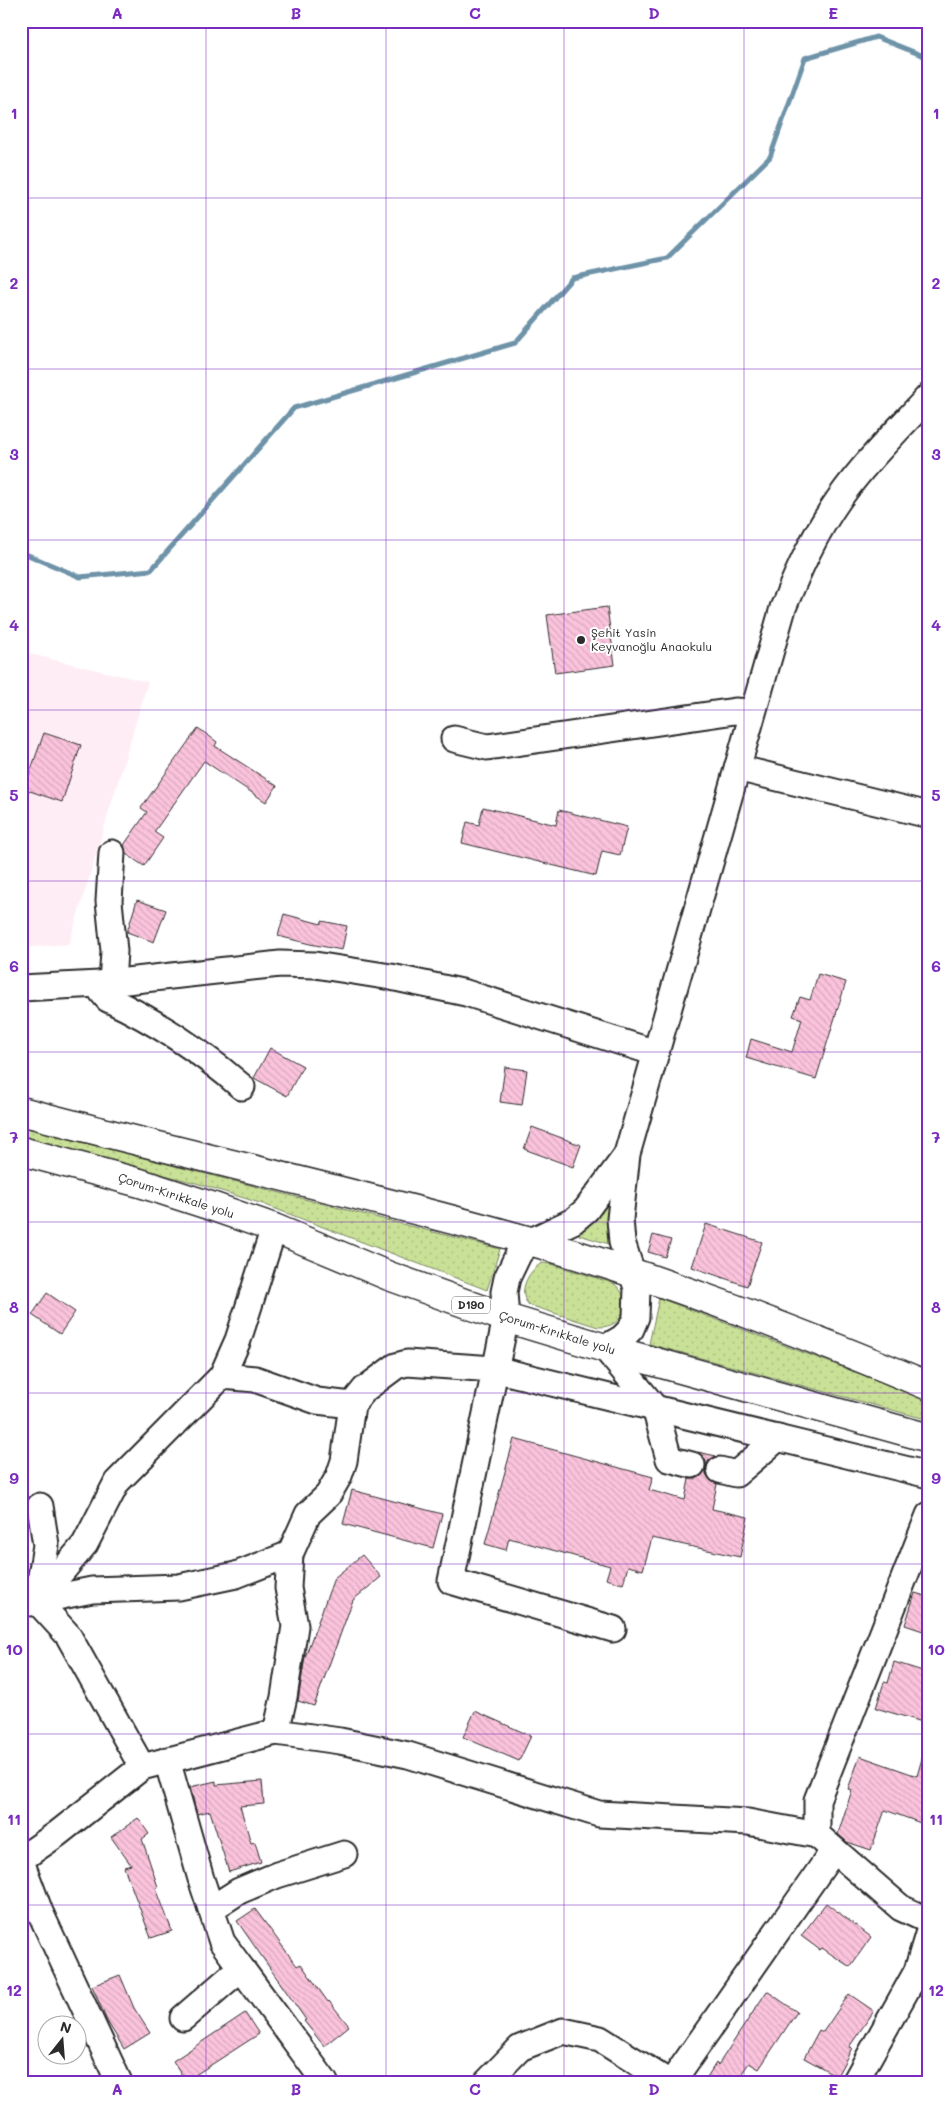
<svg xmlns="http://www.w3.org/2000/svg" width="950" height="2103" font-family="Mali,sans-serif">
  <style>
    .built { fill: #feedf4 }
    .green { fill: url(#green-dots); stroke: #7a8661 }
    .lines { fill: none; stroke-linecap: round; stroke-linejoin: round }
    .stream { stroke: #6e93a8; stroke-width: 5 }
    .building { fill: url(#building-back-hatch); stroke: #2b2b2b }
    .minor-casing { stroke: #2b2b2b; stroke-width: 29 }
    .highway-casing { stroke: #2b2b2b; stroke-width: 31 }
    .minor { stroke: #fff; stroke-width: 25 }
    .highway { stroke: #fff; stroke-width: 28 }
    .grid { fill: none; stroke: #7b2cbf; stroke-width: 1; stroke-opacity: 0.55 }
    .poi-dot { fill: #2b2b2b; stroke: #fff; stroke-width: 2 }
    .labels { text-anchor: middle; stroke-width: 4; stroke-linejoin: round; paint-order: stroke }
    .shield { fill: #fff; stroke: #6b6b6b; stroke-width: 1 }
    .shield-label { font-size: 11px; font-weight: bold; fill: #2b2b2b }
    .poi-label { font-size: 12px; fill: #2b2b2b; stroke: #fff; text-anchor: start }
    .street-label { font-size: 12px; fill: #2b2b2b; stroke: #fff }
    .neatline { fill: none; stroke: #7b2cbf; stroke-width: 2 }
    .grid-label { font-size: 16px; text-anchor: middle; font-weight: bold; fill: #7b2cbf }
  </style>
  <defs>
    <pattern id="green-dots" width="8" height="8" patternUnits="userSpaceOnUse" patternTransform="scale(1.25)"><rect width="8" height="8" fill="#c9e197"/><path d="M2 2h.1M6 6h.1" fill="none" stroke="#adc182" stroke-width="1.8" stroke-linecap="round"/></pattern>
    <pattern id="building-back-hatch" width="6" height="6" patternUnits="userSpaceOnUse" patternTransform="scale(1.25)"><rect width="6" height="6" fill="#fbc3dc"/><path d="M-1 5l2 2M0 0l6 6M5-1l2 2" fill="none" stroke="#d7a8bd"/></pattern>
  </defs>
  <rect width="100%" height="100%" fill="#fff"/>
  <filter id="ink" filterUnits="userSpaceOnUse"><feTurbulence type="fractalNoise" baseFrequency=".02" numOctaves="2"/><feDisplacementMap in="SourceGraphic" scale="10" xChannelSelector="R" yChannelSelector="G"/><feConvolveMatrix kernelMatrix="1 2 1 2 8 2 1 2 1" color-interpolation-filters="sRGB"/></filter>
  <g filter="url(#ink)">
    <path class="built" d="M21 652 148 682 69 944 21 948Z"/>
    <g class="green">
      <path d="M21 1126 81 1142 500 1249 487 1290 263 1204 196 1183 21 1139Z"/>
      <path d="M617 1180 609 1244 579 1235Z"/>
      <path d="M542 1263 551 1264 613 1283C634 1298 626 1328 598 1327L529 1305C516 1292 529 1270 542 1263Z"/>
      <path d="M659 1298 929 1400V1420L649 1344Z"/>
    </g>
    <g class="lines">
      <path class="stream" d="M21 552 80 577 151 570 294 408 515 343 572 278 667 258 770 157 805 58 876 37 929 58"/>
    </g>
    <g class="building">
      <path d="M607 607 615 665 555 673 547 615Z"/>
      <path d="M198 728 217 742 215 746 277 786 266 802 204 761 154 832 163 838 144 866 126 854 124 845 147 812 141 808Z"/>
      <path d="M44 733 81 745 62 802 24 789Z"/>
      <path d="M483 807 556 825 559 810 627 827 620 855 602 851 596 876 462 843 467 822 479 825Z"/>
      <path d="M137 900 166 910 154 942 127 932Z"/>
      <path d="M284 914 321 924 322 921 347 926 342 950 310 944 278 936Z"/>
      <path d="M818 974 846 982 816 1079 746 1058 751 1039 792 1052 802 1019 793 1016 800 997 810 1000Z"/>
      <path d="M270 1048 303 1066 287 1096 254 1078Z"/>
      <path d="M505 1067 527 1070 522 1105 500 1102Z"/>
      <path d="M532 1127 581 1145 573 1167 524 1149Z"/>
      <path d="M706 1224 762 1242 747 1286 692 1267Z"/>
      <path d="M653 1235 671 1240 665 1257 648 1252Z"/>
      <path d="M47 1293 75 1312 60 1334 32 1315Z"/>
      <path d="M514 1439 653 1477 649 1490 685 1500 689 1479H696L702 1475 706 1469V1461L698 1452 716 1456 709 1460 706 1467V1474L710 1480 717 1484 712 1509 748 1517 740 1557 652 1538 643 1570 628 1566 623 1584 606 1579 610 1566 509 1538 506 1550 485 1544Z"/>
      <path d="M352 1490 442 1514 433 1548 343 1524Z"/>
      <path d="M362 1555 381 1577 353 1600 314 1706 298 1701 305 1657 334 1578Z"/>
      <path d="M915 1593 929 1597V1633L905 1625Z"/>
      <path d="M894 1662 929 1673V1724L876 1708 884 1682 888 1683Z"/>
      <path d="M475 1711 531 1736 519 1761 463 1737Z"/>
      <path d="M925 1748 929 1749V1826L885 1810 871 1850 847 1842 838 1834 852 1790 848 1789 860 1756 917 1776Z"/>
      <path d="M216 1781V1785L262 1781 264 1804 240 1806 251 1843 255 1842 261 1862 229 1872 210 1811 197 1814 190 1787Z"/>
      <path d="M138 1818 149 1834 142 1839 158 1887 156 1888 172 1931 151 1938 124 1867 131 1865 111 1837Z"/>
      <path d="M826 1903 871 1937 850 1967 822 1948 820 1950 801 1936Z"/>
      <path d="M255 1909 297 1966 301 1964 328 2002 329 2001 349 2026 324 2046 304 2021 306 2020 237 1921Z"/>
      <path d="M120 1975 134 2008 150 2033 124 2049 107 2021 92 1986Z"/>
      <path d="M767 1991 797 2012 759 2069 749 2063 736 2082H704L716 2063 718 2065Z"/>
      <path d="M849 1994 874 2011 849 2047 852 2048 837 2076 804 2058 819 2030 823 2032Z"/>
      <path d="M245 2013 259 2034 186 2081 173 2061Z"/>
    </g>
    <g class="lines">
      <defs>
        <g id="minor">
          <path d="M454 739 487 747 735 711 752 712"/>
          <path d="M737 768 929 815"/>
          <path d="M112 853 109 901 114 951 112 983"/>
          <path d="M99 984 102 992 108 999C157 1022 201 1051 242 1087"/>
          <path d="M21 988 99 984 280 964 315 965 391 977 466 993 656 1053"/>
          <path d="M222 1376 238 1340 274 1228"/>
          <path d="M692 1465 669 1459 655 1408 605 1348 622 1338 631 1329 636 1317 637 1288 622 1242 620 1219 627 1154 783 608C799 569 815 533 839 499 865 462 899 429 929 396"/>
          <path d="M720 1470 736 1474 778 1438"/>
          <path d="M40 1506 46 1545 37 1601 68 1635 142 1767"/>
          <path d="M929 1515 817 1800V1835L901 1908 929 1921"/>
          <path d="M21 1593 37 1601 92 1590 179 1587 236 1575 290 1554 308 1514 328 1495 339 1476 344 1461 352 1405 365 1389 396 1366 407 1363 494 1369 929 1475"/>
          <path d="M31 1603 37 1601 85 1544 117 1482 222 1376 255 1379 317 1401 352 1405"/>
          <path d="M613 1629 451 1581 506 1318 504 1292 507 1278 519 1253 531 1241 573 1221 586 1210 626 1156"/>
          <path d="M276 1732 284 1697 295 1626 288 1588 290 1554"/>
          <path d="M167 1760 201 1879 222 1942 325 2082"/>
          <path d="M21 1859 57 1834 142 1767 276 1732 340 1741 408 1755 599 1814 748 1822 817 1835"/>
          <path d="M21 1861 40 1912 119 2082"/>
          <path d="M211 1909 239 1891 277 1875 344 1854"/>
          <path d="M183 2018 241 1968"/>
          <path d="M487 2082 520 2048 563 2031 600 2039 668 2082"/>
          <path d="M672 2082 834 1850"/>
          <path d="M855 2082 917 1971 929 1931"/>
        </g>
        <g id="highway">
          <path d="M21 1111C190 1156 362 1193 530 1241 666 1280 798 1331 929 1386"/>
          <path d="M21 1151 140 1183 211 1206 274 1228 389 1276 506 1318 605 1348 929 1438"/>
        </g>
      </defs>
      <use href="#minor" class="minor-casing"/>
      <use href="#highway" class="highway-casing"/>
      <use href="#minor" class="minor"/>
      <use href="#highway" class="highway"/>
    </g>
  </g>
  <path class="grid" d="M206 21V2082M386 21V2082M564 21V2082M744 21V2082M21 198H929M21 369H929M21 540H929M21 710H929M21 881H929M21 1052H929M21 1222H929M21 1393H929M21 1564H929M21 1734H929M21 1905H929"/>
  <circle class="poi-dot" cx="581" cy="640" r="5"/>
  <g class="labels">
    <rect class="shield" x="452" y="1296.5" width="38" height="17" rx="4"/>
    <g class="shield-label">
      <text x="471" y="1309">D190</text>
    </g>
    <g class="poi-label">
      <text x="591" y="637">Şehit Yasin<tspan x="591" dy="14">Keyvanoğlu Anaokulu</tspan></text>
    </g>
    <g class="street-label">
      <text transform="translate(176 1196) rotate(18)" y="4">Çorum-Kırıkkale yolu</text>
      <text transform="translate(557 1333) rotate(17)" y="4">Çorum-Kırıkkale yolu</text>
    </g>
  </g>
  <rect width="950" height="2103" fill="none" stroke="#fff" stroke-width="55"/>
  <g transform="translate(62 2040) rotate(17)"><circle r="24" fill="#ffffff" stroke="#aaaaaa"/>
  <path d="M0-4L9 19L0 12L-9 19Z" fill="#2b2b2b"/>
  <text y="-8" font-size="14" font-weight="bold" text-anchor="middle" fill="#2b2b2b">N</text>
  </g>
  <rect x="28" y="28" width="894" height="2048" class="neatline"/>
  <g class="grid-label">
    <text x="117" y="19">A</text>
    <text x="296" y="19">B</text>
    <text x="475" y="19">C</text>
    <text x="654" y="19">D</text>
    <text x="833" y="19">E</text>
    <text x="14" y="119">1</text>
    <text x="936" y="119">1</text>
    <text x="14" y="289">2</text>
    <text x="936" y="289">2</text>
    <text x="14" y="460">3</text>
    <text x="936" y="460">3</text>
    <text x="14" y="631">4</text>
    <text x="936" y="631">4</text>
    <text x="14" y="801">5</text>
    <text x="936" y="801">5</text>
    <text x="14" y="972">6</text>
    <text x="936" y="972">6</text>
    <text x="14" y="1143">7</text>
    <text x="936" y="1143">7</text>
    <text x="14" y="1313">8</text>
    <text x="936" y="1313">8</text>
    <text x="14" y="1484">9</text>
    <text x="936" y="1484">9</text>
    <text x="14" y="1655">10</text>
    <text x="936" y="1655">10</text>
    <text x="14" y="1825">11</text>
    <text x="936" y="1825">11</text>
    <text x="14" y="1996">12</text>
    <text x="936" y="1996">12</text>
    <text x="117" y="2095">A</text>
    <text x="296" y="2095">B</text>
    <text x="475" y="2095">C</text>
    <text x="654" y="2095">D</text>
    <text x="833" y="2095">E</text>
  </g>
</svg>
